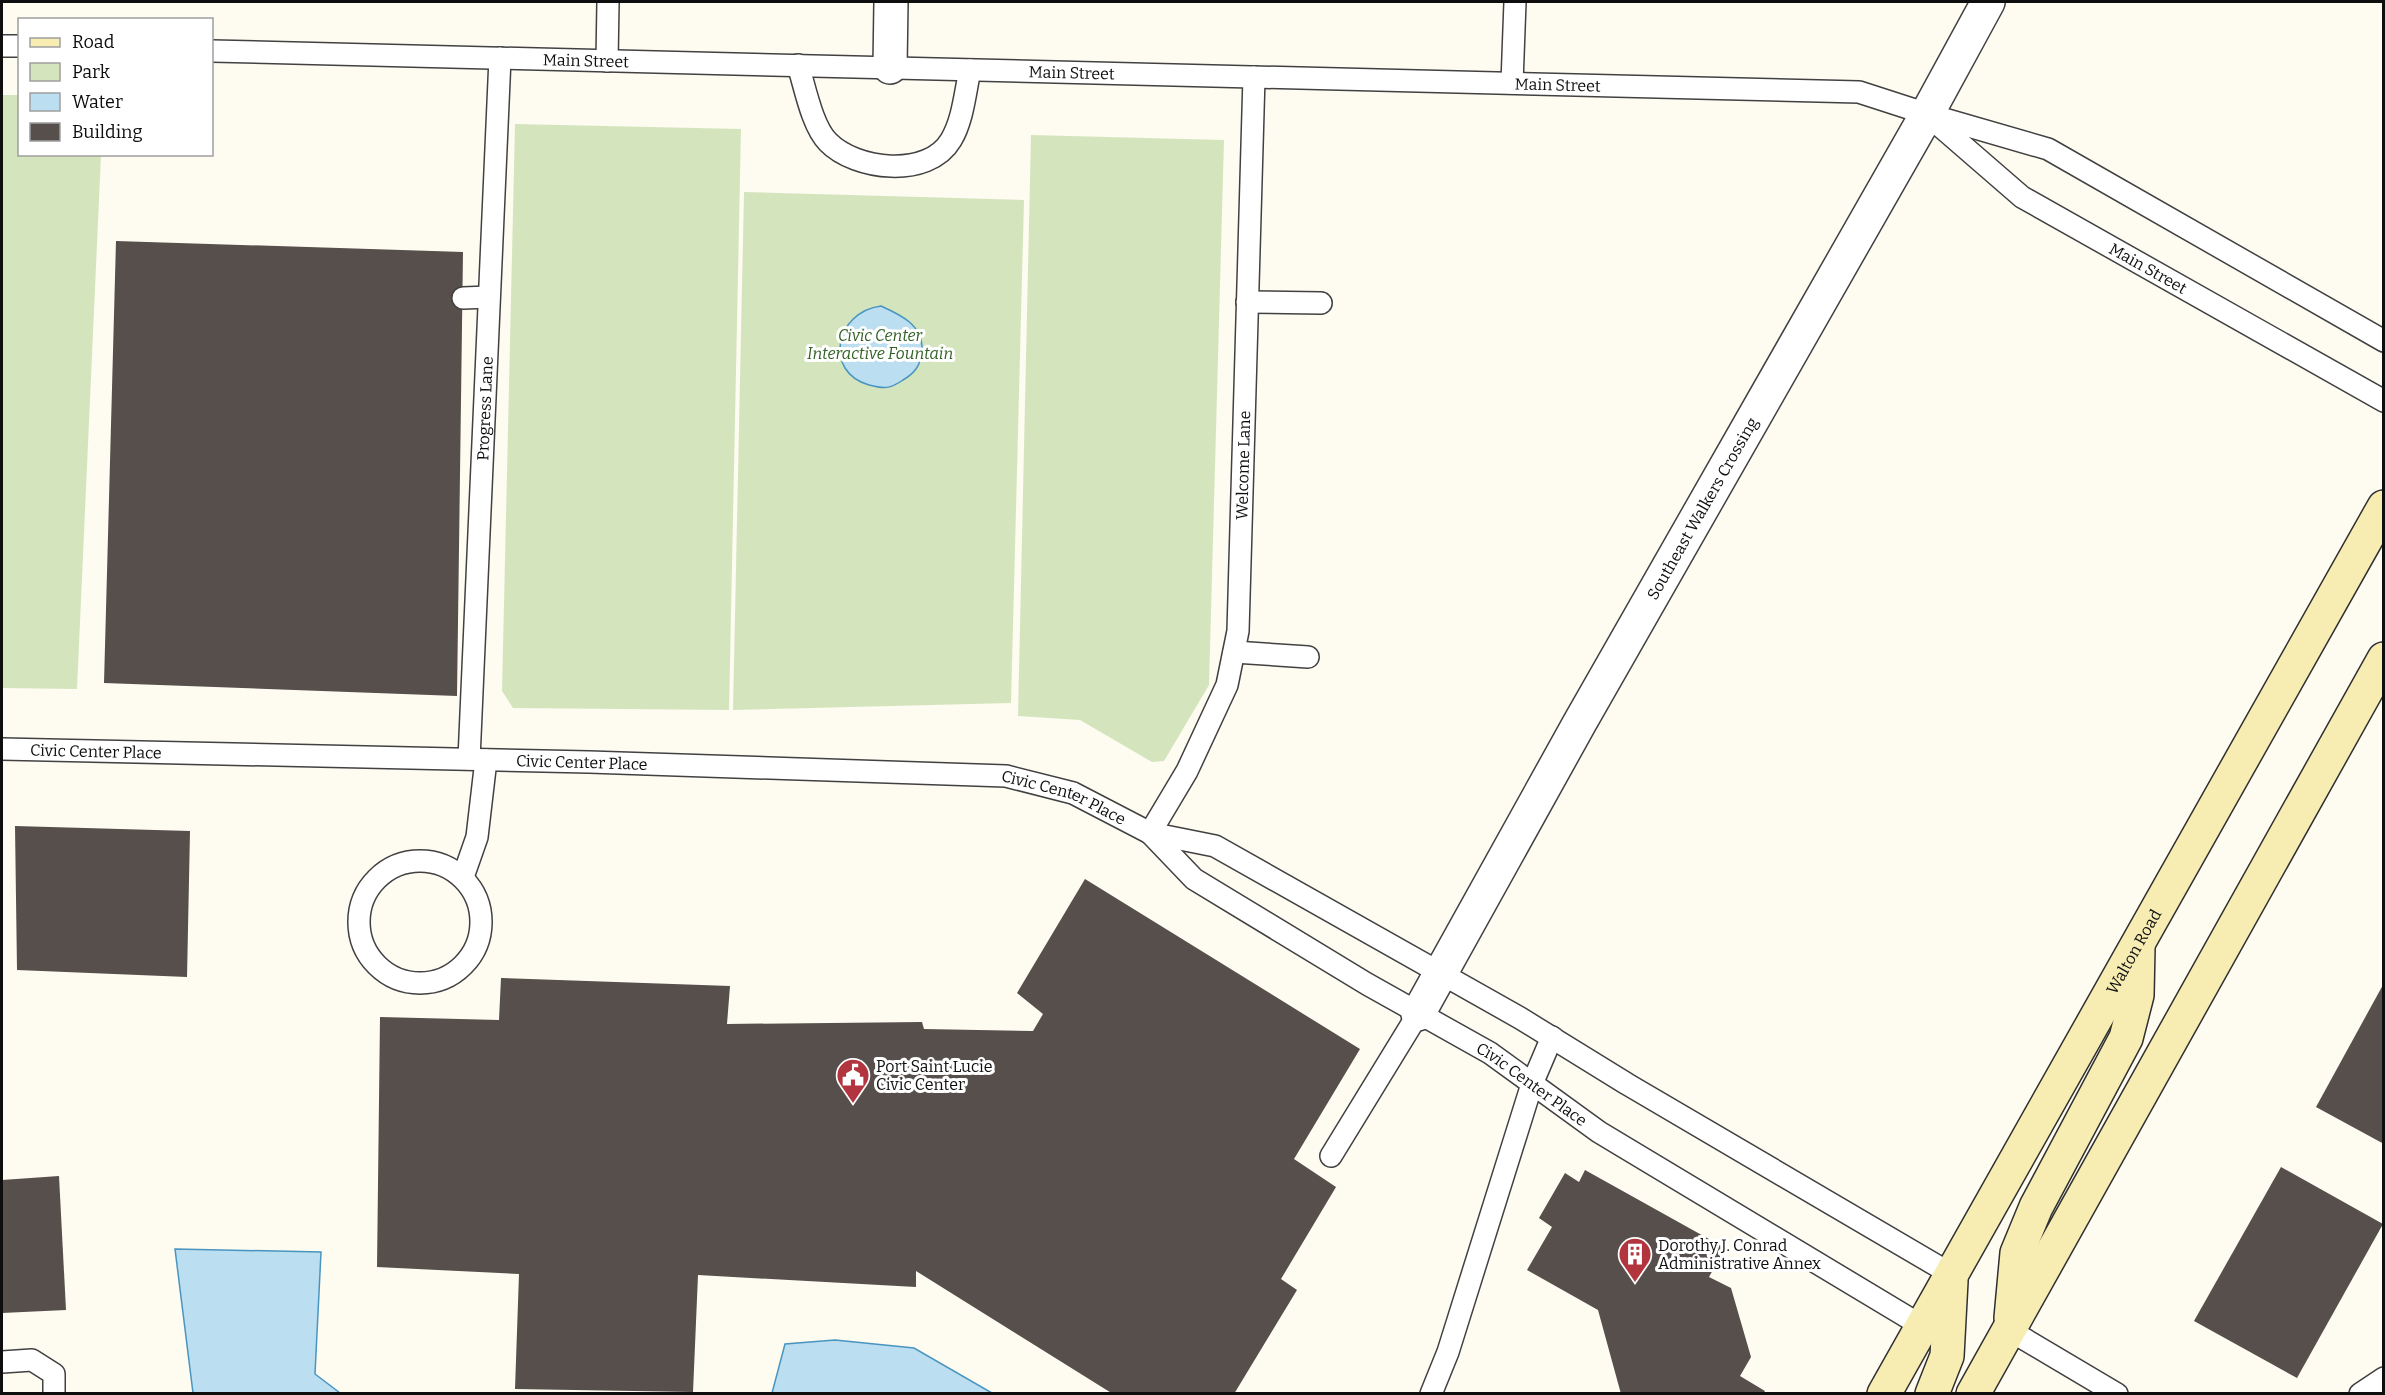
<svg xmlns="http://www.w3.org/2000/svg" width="2385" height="1395" font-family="Bitter,serif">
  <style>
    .green { fill: #d4e5be }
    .water { fill: #bbdef0; stroke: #4995c0; stroke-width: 1.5 }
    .building { fill: #564f4c }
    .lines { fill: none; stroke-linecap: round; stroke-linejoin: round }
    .lane-casing { stroke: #414141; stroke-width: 24 }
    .street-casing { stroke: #414141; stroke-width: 36 }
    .secondary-casing { stroke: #303030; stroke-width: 36 }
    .lane { stroke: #fff; stroke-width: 21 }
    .street { stroke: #fff; stroke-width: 33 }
    .secondary { stroke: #f7edb3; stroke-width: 33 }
    .labels { text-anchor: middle; stroke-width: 6; stroke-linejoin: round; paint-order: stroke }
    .street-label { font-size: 16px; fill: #0e0e0e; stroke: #fff }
    .park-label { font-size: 16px; font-style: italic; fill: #336025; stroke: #fff }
    .poi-label { font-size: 16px; fill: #0e0e0e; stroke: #fff; text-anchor: start }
  </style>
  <rect width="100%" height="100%" fill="#fefbf1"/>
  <g class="green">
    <path d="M2 95H19L20 154 101 155 77 689 2 688Z"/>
    <path d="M515 124 741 129 729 710 513 708 502 691Z"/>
    <path d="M1031 135 1224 140 1209 685 1164 761 1152 762 1080 720 1018 716Z"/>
    <path d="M744 192 1024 200 1011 703 733 710Z"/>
  </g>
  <g class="water">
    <path d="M881 306C901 315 923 325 922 350 921 365 915 373 903 380 890 389 884 389 869 385 823 372 835 312 881 306Z"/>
    <path d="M175 1249 321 1252 315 1374 340 1393H193Z"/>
    <path d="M835 1340 914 1348 992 1393H772L785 1344Z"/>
  </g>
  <g class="building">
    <path d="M116 241 463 252 457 696 104 683Z"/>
    <path d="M15 826 190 831 187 977 17 970Z"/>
    <path d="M1085 879 1360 1049 1294 1159 1336 1187 1281 1279 1297 1290 1234 1394H1113L916 1271V1287L698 1275 693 1392 515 1389 519 1274 377 1267 380 1017 499 1020 501 978 730 986 727 1024 922 1022 924 1029 1033 1031 1043 1014 1017 993Z"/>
    <path d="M2384 983V1144L2316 1107Z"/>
    <path d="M2281 1167 2383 1224 2297 1378 2194 1321Z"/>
    <path d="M1585 1170 1725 1248 1709 1277 1731 1288 1751 1357 1740 1376 1765 1391 1763 1394H1621L1598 1310 1527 1270 1552 1227 1539 1218 1565 1173 1579 1182Z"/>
    <path d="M59 1176 66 1310 2 1313V1180Z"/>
  </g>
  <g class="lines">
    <defs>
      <g id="lane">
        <path d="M2 46H20"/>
        <path id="s1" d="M212 51 1859 92 1927 114 2048 149 2384 341"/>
        <path d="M607 61 608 2"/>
        <path d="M798 65C805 87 812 126 828 142 855 170 928 179 951 140 963 120 965 93 970 70"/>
        <path d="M1512 83 1515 2"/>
        <path id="s2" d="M1932 119 2022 197 2384 401"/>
        <path d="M463 298 489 297"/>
        <path d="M1247 302 1321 303"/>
        <path d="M1234 652 1308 657"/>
        <path id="s3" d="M2 749 589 762 1006 776 1073 793 1150 833 1215 846 1520 1018 1627 1084 1951 1274"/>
        <path id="s4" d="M469 759 500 58"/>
        <path id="s5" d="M1150 833 1194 879 1367 984 1490 1053 1599 1132 1922 1326"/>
        <path id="s6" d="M1150 833 1187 771 1227 685 1238 631 1254 77"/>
        <circle cx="420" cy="922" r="61"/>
        <path d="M463 877 477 837 486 760"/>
        <path d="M1331 1156 1418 1014"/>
        <path d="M2009 1330 2117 1394"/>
        <path d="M2 1362 32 1360 54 1374V1394"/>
        <path d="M1431 1394 1448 1352 1532 1084 1552 1037"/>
        <path d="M2360 1394 2384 1378"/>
      </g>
      <g id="street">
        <path d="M890 67 891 2"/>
        <path id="s7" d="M1418 1014 1579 724 1927 114 1988 2"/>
      </g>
      <g id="secondary">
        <path d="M2011 1318 2017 1253 2036 1207 2126 1038 2137 995 2138 947"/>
        <path id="s8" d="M1884 1394 2384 507"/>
        <path d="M1932 1394 1947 1356 1951 1281"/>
        <path d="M1973 1394 2384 659"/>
      </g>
    </defs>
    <use href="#lane" class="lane-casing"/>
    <use href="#street" class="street-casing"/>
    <use href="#secondary" class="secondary-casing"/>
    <use href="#lane" class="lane"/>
    <use href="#street" class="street"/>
    <use href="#secondary" class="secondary"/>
  </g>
  <defs>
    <symbol id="civic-pin" viewBox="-11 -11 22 30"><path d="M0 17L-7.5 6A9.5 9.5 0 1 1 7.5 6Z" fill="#b1343e" stroke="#fff"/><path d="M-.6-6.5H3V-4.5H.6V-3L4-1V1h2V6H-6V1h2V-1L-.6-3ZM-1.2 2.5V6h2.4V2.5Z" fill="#fff"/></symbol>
    <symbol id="building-pin" viewBox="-11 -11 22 30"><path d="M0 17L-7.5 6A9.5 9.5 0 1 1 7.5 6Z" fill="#b1343e" stroke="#fff"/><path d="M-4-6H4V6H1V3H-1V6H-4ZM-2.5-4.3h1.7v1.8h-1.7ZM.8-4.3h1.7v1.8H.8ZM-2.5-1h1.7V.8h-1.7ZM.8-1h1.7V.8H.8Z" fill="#fff"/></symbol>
  </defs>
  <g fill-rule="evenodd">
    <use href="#civic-pin" x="834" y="1056" width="38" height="52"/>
    <use href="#building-pin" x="1616" y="1235" width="38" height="52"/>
  </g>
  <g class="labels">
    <g class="street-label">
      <text dy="6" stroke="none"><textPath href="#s1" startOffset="374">Main Street</textPath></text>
      <text dy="6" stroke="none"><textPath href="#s1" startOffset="860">Main Street</textPath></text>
      <text dy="6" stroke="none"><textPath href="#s1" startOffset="1346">Main Street</textPath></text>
      <text dy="6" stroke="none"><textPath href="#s2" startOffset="264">Main Street</textPath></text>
      <text dy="6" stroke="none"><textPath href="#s4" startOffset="351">Progress Lane</textPath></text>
      <text dy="6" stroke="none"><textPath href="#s6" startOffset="388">Welcome Lane</textPath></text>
      <text dy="6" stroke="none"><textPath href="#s7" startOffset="580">Southeast Walkers Crossing</textPath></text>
      <text dy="6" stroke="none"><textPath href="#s3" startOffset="94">Civic Center Place</textPath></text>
      <text dy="6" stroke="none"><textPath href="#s3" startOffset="580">Civic Center Place</textPath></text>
      <text dy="6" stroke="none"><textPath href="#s3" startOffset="1066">Civic Center Place</textPath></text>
      <text dy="6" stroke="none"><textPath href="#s8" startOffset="508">Walton Road</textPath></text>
      <text dy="6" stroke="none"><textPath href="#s5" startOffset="459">Civic Center Place</textPath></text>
    </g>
    <g class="park-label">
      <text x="880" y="341">Civic Center<tspan x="880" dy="18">Interactive Fountain</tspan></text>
    </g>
    <g class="poi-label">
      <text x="876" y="1072">Port Saint Lucie<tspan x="876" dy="18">Civic Center</tspan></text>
      <text x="1658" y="1251">Dorothy J. Conrad<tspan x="1658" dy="18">Administrative Annex</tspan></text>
    </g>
  </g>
  <rect width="2385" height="1395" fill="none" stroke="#0e0e0e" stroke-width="6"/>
  <rect x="18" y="18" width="195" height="138" fill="#ffffff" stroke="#9f9f9f" stroke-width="1.5"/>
  <rect x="30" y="38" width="30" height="9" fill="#f7edb3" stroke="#9f9f9f" stroke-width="1.5"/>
  <text x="72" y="48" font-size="18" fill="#0e0e0e">Road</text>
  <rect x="30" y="63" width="30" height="18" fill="#d4e5be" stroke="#9f9f9f" stroke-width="1.5"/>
  <text x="72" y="78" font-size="18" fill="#0e0e0e">Park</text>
  <rect x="30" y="93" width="30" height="18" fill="#bbdef0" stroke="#9f9f9f" stroke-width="1.5"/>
  <text x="72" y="108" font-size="18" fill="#0e0e0e">Water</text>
  <rect x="30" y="123" width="30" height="18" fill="#564f4c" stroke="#9f9f9f" stroke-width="1.5"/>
  <text x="72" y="138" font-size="18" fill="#0e0e0e">Building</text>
</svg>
